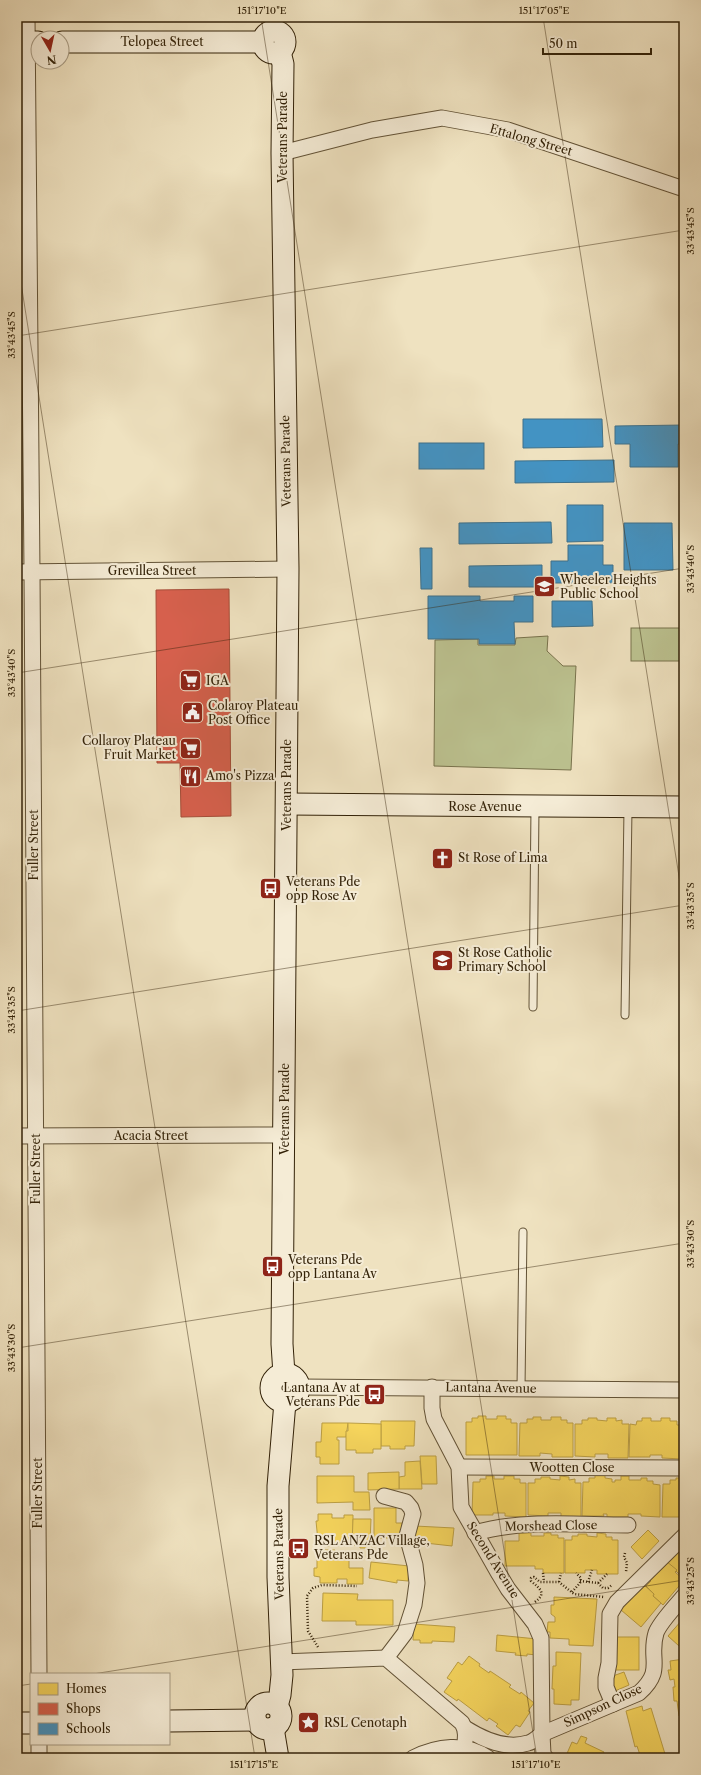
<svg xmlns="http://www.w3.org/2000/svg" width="701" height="1775" font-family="'Libre Caslon Text',serif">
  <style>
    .green { fill: #bcc290; stroke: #78724c }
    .homes { fill: #f6d55c; stroke: #bc9f43 }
    .shops { fill: #d6604d; stroke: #a54d38 }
    .schools { fill: #4393c3; stroke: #3e718b }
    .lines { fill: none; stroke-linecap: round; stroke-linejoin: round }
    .lane-casing { stroke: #625236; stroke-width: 9 }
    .street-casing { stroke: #625236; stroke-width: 17 }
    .secondary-casing { stroke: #332208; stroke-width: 23 }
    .path { stroke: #332208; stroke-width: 2.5; stroke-dasharray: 1 2; stroke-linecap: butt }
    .lane { stroke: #f5ecd6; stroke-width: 7 }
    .street { stroke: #f5ecd6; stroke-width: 15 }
    .secondary { stroke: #f5ecd6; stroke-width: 21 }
    .ticks { fill: none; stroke: #332208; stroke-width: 1; stroke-opacity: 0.45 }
    .labels { text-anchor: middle; stroke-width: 4; stroke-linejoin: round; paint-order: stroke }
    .street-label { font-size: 12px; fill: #332208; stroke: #f5ecd6 }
    .poi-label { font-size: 12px; fill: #332208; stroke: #f5ecd6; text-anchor: start }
    .neatline { fill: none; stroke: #332208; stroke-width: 1.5 }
    .ticks-label { font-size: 10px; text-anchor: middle; fill: #332208 }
  </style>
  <rect width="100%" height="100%" fill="#efe2c0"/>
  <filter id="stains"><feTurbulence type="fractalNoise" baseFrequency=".005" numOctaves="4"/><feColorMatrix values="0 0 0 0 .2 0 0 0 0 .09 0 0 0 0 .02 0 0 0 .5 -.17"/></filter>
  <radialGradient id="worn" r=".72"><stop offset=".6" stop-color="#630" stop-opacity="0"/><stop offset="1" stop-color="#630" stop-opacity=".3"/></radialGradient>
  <g class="green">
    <rect x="631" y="628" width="53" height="33"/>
    <path d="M548 636 547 651 563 666H576L571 770 434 766 435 640 478 639V645H515L516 638Z"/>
  </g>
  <g class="homes">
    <path d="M478 1416H486V1419H497V1416H506V1419H511V1423H517V1455H466V1422H472V1418H478Z"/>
    <path d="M533 1417H541V1420H551V1417H561V1420H567V1423H573V1457H552V1454L540 1453V1456H519L520 1423H527V1419H533Z"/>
    <path d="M588 1418H597V1420L607 1421V1418H616V1421L622 1420V1424H629L628 1458H608V1454H595V1457L575 1456V1424H582V1420H588Z"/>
    <path d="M642 1418H651V1421H661V1418H670V1421H677V1425H683L682 1459 662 1458V1455H650V1457H629L630 1424 636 1425 637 1421H642Z"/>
    <path d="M381 1421H415L414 1446H405V1449H390V1446H381Z"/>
    <path d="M322 1423H348L346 1437H337V1440H339V1464H320V1457H316V1442H321Z"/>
    <path d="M348 1423 381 1424V1449H373V1453H356V1450H346V1431H348Z"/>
    <path d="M420 1456H436L437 1484H422Z"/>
    <path d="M420 1461 422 1489H399V1477L405 1476V1462Z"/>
    <path d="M399 1472V1489L368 1490V1473Z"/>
    <path d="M595 1475H605V1478L612 1479V1482H615V1480H621V1476H629V1480H641V1478H647V1481H653V1484L660 1485V1517L641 1516V1514H628V1517H607V1514H603L604 1516H582L583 1482H589V1478H595Z"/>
    <path d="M317 1476H354V1492H369L370 1510H353V1502L317 1503Z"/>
    <path d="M486 1476H494V1479H504V1476H514V1479H520V1483H526V1517L505 1516V1513H493V1515H472L473 1482H480V1479H486Z"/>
    <path d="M560 1476 569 1477V1480L575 1479V1483H581V1517H561V1513H548V1516L528 1515V1483H535V1479H541V1477H550V1479L560 1480Z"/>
    <path d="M676 1478H684V1514L683 1517H662L663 1484H670V1480H676Z"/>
    <path d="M374 1508H396V1523H402V1538H374Z"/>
    <path d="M318 1514H332V1518H344V1515H353V1541H346V1546H325V1542L318 1541 316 1521H318Z"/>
    <path d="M353 1519H371L370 1543H372V1548H360V1545H352Z"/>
    <path d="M415 1526 454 1528 452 1546 425 1543V1546L413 1545Z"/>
    <path d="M648 1530 659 1541 642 1559 631 1547Z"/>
    <path d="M519 1533H531V1536H544V1533H551V1535H558V1538H564V1573H543V1569H535V1566H505V1541H519Z"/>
    <path d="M597 1533 606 1534V1537H612V1540H618V1574H597V1570H585V1573H565V1540H572V1536H578V1534H587V1536L597 1537Z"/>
    <path d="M684 1545V1579L668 1563 674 1557 671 1555Z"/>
    <path d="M320 1550H335L336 1554H349V1568H363V1584H347V1579H337V1583H320V1577L314 1576V1568H317V1558H320Z"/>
    <path d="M666 1561 677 1570 675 1572 684 1580 663 1605 653 1596 654 1594 646 1586 651 1581 649 1579Z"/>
    <path d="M371 1562 409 1566 408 1581 397 1580V1583L369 1578Z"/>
    <path d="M643 1584 654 1594 653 1596 661 1603 641 1627 621 1610Z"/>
    <path d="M323 1593 358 1594 357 1600H393V1625H356V1621H322Z"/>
    <path d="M554 1597 597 1599 593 1646 569 1645V1639L550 1638V1632H547L548 1622H555V1617L551 1614V1605H554Z"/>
    <path d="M684 1613V1640L679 1646 668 1636 682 1620 679 1618Z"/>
    <path d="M414 1624 455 1627 454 1642 432 1641V1643H420V1640H413Z"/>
    <path d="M497 1635 537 1639 536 1655 527 1654V1656L515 1655 516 1653 496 1651Z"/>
    <rect x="613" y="1637" width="26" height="33"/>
    <path d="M556 1652 581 1653 579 1700H571V1705L554 1704V1689H552L553 1666H556Z"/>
    <path d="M469 1656 480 1664 479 1666 489 1673 490 1671 511 1685 509 1687 520 1694 521 1692 534 1703 528 1711 530 1712 520 1727 516 1725 508 1735 496 1726 498 1724 489 1718 487 1721 458 1699 457 1701 444 1692 452 1681 447 1678 458 1662 462 1665Z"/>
    <path d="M684 1659V1716H679L677 1701H674L673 1687H675L674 1679 670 1680 668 1670H671L670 1661Z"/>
    <path d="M624 1672 629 1685 615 1691 610 1677Z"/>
    <path d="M642 1706 643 1711 651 1708 665 1754 652 1758H641L637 1746 635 1747 626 1711Z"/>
    <path d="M581 1736 587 1738 585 1743 604 1752 603 1754 607 1756 606 1758H565L572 1742 577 1744Z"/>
  </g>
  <path class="shops" d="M229 589 231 816 181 817 180 763H157L156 590Z"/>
  <g class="schools">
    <path d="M523 419H602L603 447 523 448Z"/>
    <path d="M684 425V444H678V467H630V444H615V426Z"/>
    <rect x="419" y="443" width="65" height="26"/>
    <path d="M614 460V482L515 483V461Z"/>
    <path d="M567 505H603V541L567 542Z"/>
    <path d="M551 522 552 543 459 544V523Z"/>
    <path d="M624 523H672L673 570H624Z"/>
    <path d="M568 545H603V565H613V583H551V561H568Z"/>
    <path d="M420 548H432V589H421Z"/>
    <path d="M542 565V587H469V566Z"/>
    <path d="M428 596H480V601H514V596H533V622H514L515 644H479V639H428Z"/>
    <path d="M552 601H592L593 626 552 627Z"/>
  </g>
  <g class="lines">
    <defs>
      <g id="lane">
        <path d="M533 1007 535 807"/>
        <path d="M625 1015 628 809"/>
        <path d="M521 1388 523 1232"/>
      </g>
      <g id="street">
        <path d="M27 17 32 572 39 1674"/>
        <path d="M282 153 372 130 442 118 508 130 684 189"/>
        <path d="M17 572 288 569"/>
        <path d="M17 1136 285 1135"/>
        <path d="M299 1387 684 1390"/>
        <path d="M432 1387V1408L434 1419 459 1467 461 1507 499 1574 508 1589 535 1624 541 1638 542 1734 543 1754 546 1758"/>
        <path d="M459 1467 684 1468"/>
        <path d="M384 1496 406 1502 411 1508 413 1514 407 1536 415 1565 417 1583 414 1605 405 1633 386 1658"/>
        <path d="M475 1533C522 1519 579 1525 628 1525"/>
        <path d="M281 1662 386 1658 462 1723C467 1731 466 1739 464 1747"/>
        <path d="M613 1704 606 1687V1678L609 1663 610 1614 617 1602 684 1536"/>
        <path d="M465 1728C484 1740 506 1750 528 1743 533 1742 538 1737 542 1734L639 1693C665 1670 648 1659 656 1633 660 1622 676 1606 684 1596"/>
        <path d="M39 1758V1744"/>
        <path d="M413 1758C437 1746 465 1742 488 1758"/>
      </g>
      <g id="secondary">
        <circle cx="274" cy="42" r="11"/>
        <path d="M17 42H38"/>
        <path d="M62 42H263"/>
        <path d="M280 52 283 64 282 153 288 569 282 1344 284 1374"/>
        <path d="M287 804 684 807"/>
        <circle cx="285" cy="1388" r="14"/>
        <circle cx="268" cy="1716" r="13"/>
        <path d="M277 1706 280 1695 282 1675 278 1577V1486L285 1402"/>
        <path d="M169 1721 255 1720"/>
        <path d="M17 1723H31"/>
        <path d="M273 1728 278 1758"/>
      </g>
    </defs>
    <use href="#lane" class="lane-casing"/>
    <use href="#street" class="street-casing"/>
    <use href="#secondary" class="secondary-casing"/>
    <g class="path">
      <path d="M625 1553 624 1557 627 1563 626 1572"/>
      <path d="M543 1573 544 1582"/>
      <path d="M580 1581 598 1583 603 1588H608L612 1585"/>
      <path d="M559 1582 561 1573"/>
      <path d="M588 1582 592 1570"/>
      <path d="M598 1583 607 1574"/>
      <path d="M572 1592 580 1583 581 1578 576 1573"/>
      <path d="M535 1602C547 1593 540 1589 531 1581V1578L534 1577 540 1582H559L574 1594 604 1597"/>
      <path d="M318 1647 308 1631 307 1596 313 1588 322 1585 357 1586"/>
    </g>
    <use href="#lane" class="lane"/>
    <use href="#street" class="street"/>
    <use href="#secondary" class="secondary"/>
  </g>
  <path class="ticks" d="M261 17 537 1758M543 17 684 908M17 258 255 1758M17 336 684 230M17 673 684 568M17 1011 684 905M17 1348 684 1243M93 1674 684 1580M17 1686 31 1684"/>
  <defs>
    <symbol id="school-square" viewBox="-11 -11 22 22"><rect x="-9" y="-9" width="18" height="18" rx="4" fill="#8f2418" stroke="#f5ecd6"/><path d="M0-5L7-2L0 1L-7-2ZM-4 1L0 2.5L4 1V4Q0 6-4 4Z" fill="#fff"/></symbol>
    <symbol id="supermarket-square" viewBox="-11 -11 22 22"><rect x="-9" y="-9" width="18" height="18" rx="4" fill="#8f2418" stroke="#f5ecd6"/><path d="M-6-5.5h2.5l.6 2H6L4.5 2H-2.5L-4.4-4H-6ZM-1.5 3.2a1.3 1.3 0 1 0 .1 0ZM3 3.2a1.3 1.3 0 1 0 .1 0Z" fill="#fff"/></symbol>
    <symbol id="civic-square" viewBox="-11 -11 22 22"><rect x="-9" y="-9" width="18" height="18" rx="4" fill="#8f2418" stroke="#f5ecd6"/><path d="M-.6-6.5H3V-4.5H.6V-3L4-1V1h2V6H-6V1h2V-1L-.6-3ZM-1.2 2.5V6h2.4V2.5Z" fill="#fff"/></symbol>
    <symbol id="restaurant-square" viewBox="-11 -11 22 22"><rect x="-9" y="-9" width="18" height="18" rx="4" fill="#8f2418" stroke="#f5ecd6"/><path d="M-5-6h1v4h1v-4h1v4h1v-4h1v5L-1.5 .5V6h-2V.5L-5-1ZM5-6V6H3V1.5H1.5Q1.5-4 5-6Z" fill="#fff"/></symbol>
    <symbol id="church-square" viewBox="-11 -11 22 22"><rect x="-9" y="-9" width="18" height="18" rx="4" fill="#8f2418" stroke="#f5ecd6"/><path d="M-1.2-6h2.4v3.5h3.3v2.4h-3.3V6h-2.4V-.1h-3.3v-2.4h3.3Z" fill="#fff"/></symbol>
    <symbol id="bus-square" viewBox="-11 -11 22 22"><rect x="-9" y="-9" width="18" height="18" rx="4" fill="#8f2418" stroke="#f5ecd6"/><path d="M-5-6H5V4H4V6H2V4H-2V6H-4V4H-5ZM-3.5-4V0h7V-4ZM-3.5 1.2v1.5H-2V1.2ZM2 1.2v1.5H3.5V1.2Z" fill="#fff"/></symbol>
    <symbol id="sight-square" viewBox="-11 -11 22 22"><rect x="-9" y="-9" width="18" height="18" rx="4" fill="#8f2418" stroke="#f5ecd6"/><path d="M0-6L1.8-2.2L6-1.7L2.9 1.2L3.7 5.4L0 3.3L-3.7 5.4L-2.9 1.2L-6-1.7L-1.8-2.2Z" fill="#fff"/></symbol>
  </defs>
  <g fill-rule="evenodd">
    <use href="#school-square" x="532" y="574" width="25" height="25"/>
    <use href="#supermarket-square" x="178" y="668" width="25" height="25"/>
    <use href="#civic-square" x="180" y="700" width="25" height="25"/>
    <use href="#supermarket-square" x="178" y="736" width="25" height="25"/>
    <use href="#restaurant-square" x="178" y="764" width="25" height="25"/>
    <use href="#church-square" x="430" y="846" width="25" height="25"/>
    <use href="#bus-square" x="258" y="876" width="25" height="25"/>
    <use href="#school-square" x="430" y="948" width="25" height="25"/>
    <use href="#bus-square" x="260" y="1254" width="25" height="25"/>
    <use href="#bus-square" x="362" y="1382" width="25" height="25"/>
    <use href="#bus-square" x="286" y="1536" width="25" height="25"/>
    <use href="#sight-square" x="296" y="1710" width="25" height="25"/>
  </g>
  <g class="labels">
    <g class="street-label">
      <text x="162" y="46">Telopea Street</text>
      <text transform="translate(283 137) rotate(-90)" y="4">Veterans Parade</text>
      <text transform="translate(531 140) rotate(16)" y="4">Ettalong Street</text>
      <text transform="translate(286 461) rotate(-91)" y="4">Veterans Parade</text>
      <text x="152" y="575">Grevillea Street</text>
      <text transform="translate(287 785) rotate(-90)" y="4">Veterans Parade</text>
      <text x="485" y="811">Rose Avenue</text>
      <text transform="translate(34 845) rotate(-90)" y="4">Fuller Street</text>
      <text transform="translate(285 1109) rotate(-90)" y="4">Veterans Parade</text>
      <text x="151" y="1140">Acacia Street</text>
      <text transform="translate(36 1169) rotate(-90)" y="4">Fuller Street</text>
      <text transform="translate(491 1388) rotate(1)" y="4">Lantana Avenue</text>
      <text x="572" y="1472">Wootten Close</text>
      <text transform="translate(38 1493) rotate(-90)" y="4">Fuller Street</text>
      <text transform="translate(551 1526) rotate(-1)" y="4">Morshead Close</text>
      <text transform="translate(279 1554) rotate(-91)" y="4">Veterans Parade</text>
      <text transform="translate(493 1560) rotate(58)" y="4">Second Avenue</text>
      <text transform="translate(603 1706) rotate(-25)" y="4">Simpson Close</text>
    </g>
    <g class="poi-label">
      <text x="560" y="584">Wheeler Heights<tspan x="560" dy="14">Public School</tspan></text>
      <text x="206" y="685">IGA</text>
      <text x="208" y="710">Colaroy Plateau<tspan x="208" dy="14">Post Office</tspan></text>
      <text x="176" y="745" text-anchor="end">Collaroy Plateau<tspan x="176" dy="14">Fruit Market</tspan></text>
      <text x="206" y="780">Amo's Pizza</text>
      <text x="458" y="862">St Rose of Lima</text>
      <text x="286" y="886">Veterans Pde<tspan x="286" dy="14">opp Rose Av</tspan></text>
      <text x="458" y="957">St Rose Catholic<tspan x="458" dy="14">Primary School</tspan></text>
      <text x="288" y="1264">Veterans Pde<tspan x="288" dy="14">opp Lantana Av</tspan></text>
      <text x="360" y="1392" text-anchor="end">Lantana Av at<tspan x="360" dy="14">Veterans Pde</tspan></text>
      <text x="314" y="1545">RSL ANZAC Village,<tspan x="314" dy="14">Veterans Pde</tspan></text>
      <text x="324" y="1727">RSL Cenotaph</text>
    </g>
  </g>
  <rect width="701" height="1775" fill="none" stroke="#efe2c0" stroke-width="44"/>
  <rect x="30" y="1673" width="140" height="72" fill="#f5ecd6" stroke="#a79b84"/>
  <rect x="38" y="1683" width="20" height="12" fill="#f6d55c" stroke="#a79b84"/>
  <text x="66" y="1693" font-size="12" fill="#332208">Homes</text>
  <rect x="38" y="1703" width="20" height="12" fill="#d6604d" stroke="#a79b84"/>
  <text x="66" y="1713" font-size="12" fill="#332208">Shops</text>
  <rect x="38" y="1723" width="20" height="12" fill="#4393c3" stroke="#a79b84"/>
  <text x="66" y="1733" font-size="12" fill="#332208">Schools</text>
  <g transform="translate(50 50) rotate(171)"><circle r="19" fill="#f5ecd6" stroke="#a79b84"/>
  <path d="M0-3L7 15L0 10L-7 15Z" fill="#8f2418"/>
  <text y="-6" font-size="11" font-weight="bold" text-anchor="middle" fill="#332208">N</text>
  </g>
  <path d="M543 48v6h108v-6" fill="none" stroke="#332208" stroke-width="2"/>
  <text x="549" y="48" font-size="12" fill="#332208" stroke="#f5ecd6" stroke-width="3" paint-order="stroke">50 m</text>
  <rect x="22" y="22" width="657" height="1731" class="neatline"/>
  <g class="ticks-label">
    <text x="262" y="14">151°17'10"E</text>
    <text x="544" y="14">151°17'05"E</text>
    <text transform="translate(690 231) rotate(-90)" y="4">33°43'45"S</text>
    <text transform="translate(11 335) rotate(-90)" y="4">33°43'45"S</text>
    <text transform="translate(690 569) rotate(-90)" y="4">33°43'40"S</text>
    <text transform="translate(11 673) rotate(-90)" y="4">33°43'40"S</text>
    <text transform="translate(690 906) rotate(-90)" y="4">33°43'35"S</text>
    <text transform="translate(11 1010) rotate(-90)" y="4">33°43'35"S</text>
    <text transform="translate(690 1244) rotate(-90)" y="4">33°43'30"S</text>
    <text transform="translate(11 1348) rotate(-90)" y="4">33°43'30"S</text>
    <text transform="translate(690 1581) rotate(-90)" y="4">33°43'25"S</text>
    <text x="254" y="1768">151°17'15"E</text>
    <text x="536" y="1768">151°17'10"E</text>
  </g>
  <rect width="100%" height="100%" filter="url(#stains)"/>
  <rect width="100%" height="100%" fill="url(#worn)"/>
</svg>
